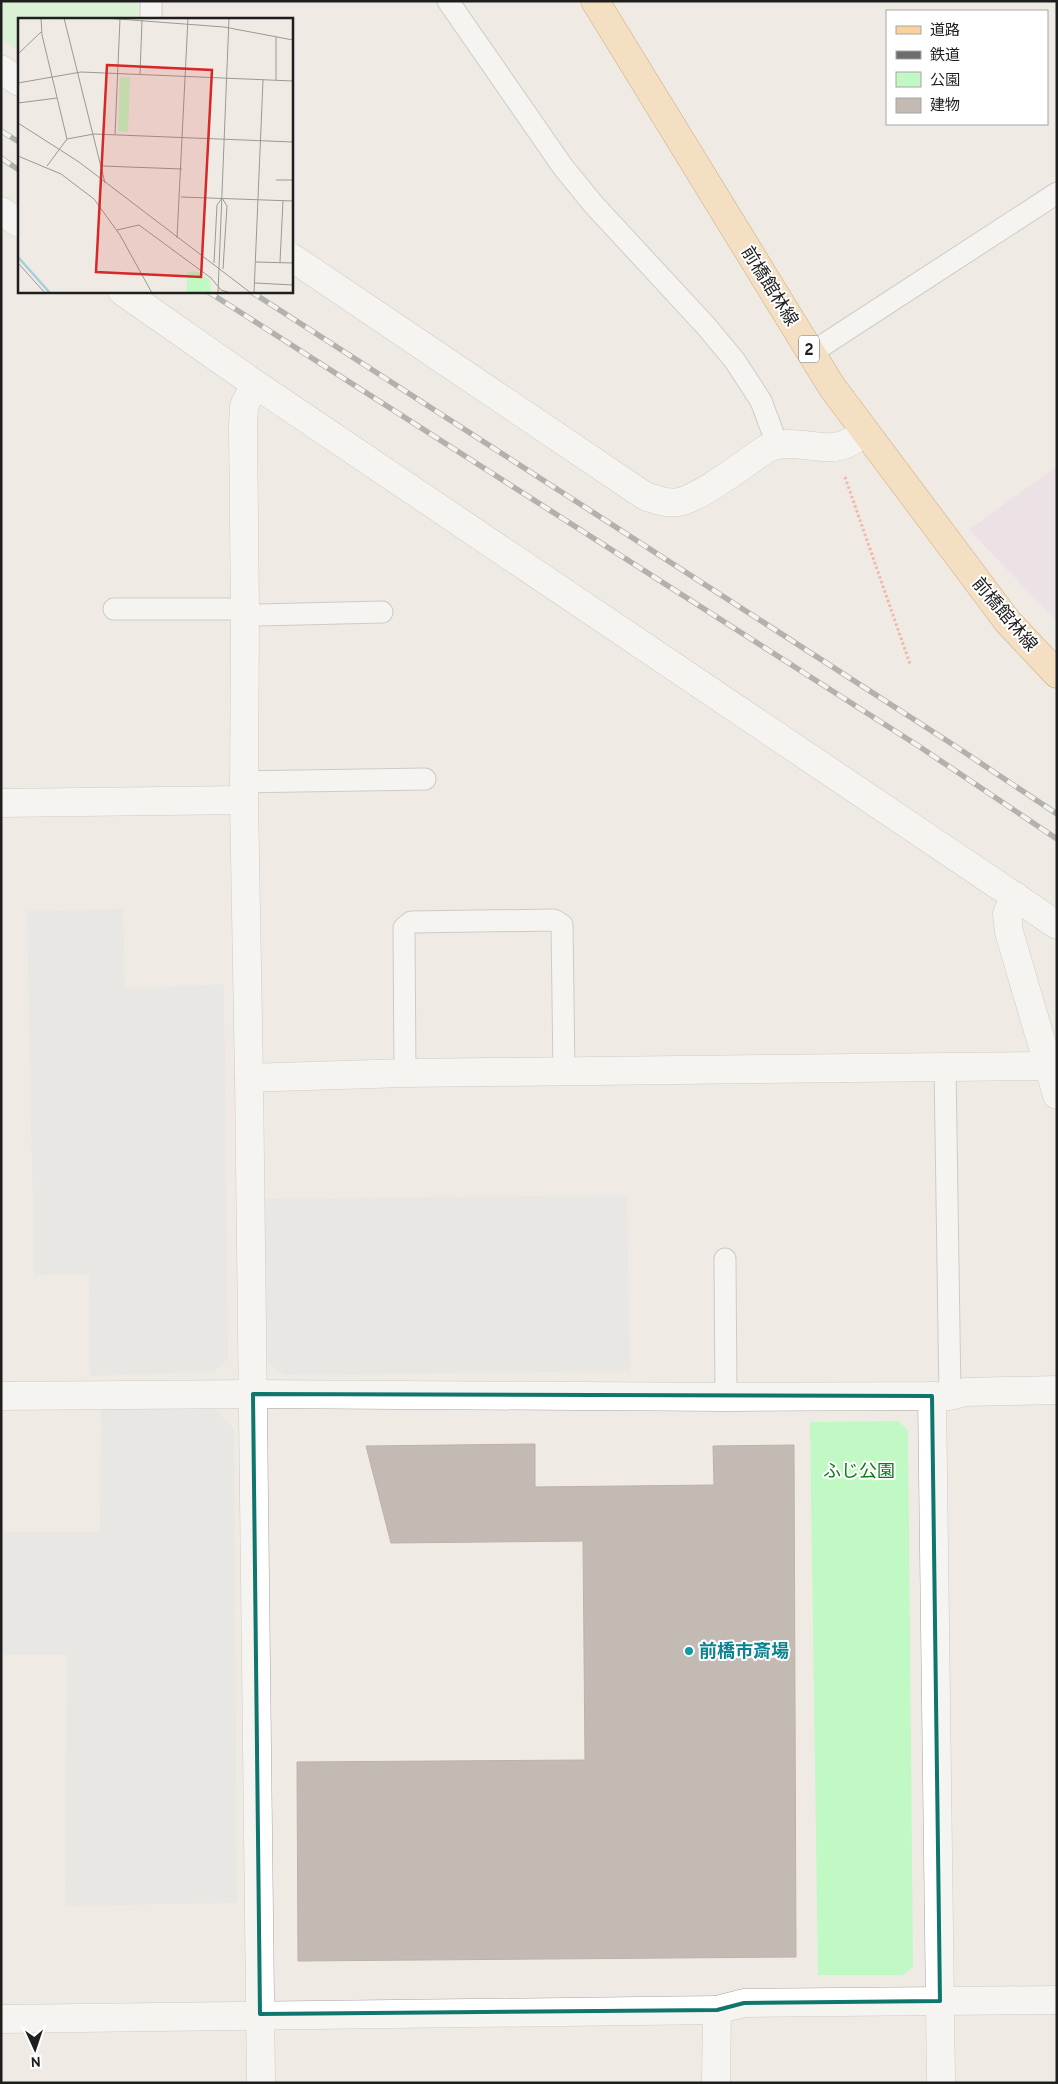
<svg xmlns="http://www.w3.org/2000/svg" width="1058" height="2084" font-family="Overpass,'Noto Sans JP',sans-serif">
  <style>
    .industrial { fill: #e8d6e5 }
    .park { fill: #c0f9c4 }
    .parking { fill: #e2e2e2 }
    .building { fill: #c3bab3; stroke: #c0b1a6 }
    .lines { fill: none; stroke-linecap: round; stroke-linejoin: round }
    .service-casing { stroke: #a5a5a5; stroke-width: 23 }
    .minor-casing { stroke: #a5a5a5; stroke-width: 29 }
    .tertiary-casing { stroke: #a5a5a5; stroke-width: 29 }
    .primary-casing { stroke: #976400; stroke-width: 29 }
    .path { stroke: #f9776a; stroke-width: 3; stroke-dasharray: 2.5 2.5; stroke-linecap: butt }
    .service { stroke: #fff; stroke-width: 21 }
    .minor { stroke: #fff; stroke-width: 28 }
    .tertiary { stroke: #fff; stroke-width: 28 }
    .primary { stroke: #fbd19c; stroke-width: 28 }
    .rail-casing { stroke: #6c6c6c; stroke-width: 5.5 }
    .rail { stroke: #fff; stroke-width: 4; stroke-dasharray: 11; stroke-linecap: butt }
    .marked { fill: none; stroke: #0f766e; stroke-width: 4; stroke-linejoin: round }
    .culture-dot { fill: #0f9aa8; stroke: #fff; stroke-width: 2 }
    .labels { text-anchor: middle; stroke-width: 4; stroke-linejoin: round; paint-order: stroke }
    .shield { fill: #fff; stroke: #626262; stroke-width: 1 }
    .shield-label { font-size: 16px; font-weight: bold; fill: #1e1e1e }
    .street-label { font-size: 18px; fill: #1e1e1e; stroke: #fff }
    .park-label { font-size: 18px; fill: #0c7c14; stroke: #fff }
    .culture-label { font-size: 18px; font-weight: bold; fill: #0d838f; stroke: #fff; text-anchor: start }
    .inset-river { fill: none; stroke: #a4d0dc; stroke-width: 2.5 }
    .inset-road { fill: none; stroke: #9b9995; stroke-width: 1 }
    .view { fill: #d62828; fill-opacity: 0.15; stroke: #d62828; stroke-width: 2.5 }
    .inset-edge { fill: none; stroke: #1e1e1e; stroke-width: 2.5 }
  </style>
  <rect width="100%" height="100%" fill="#efebe4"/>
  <path class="industrial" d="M1057 466V621L969 530Z"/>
  <g class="park">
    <path d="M1 1H138L139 19H19V50L1 39Z"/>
    <path d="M899 1421 908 1431 913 1967 903 1975H818L810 1422Z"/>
  </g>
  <g class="parking">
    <path d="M123 909 125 989 224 984 228 1359 213 1372 90 1376 89 1274 34 1275 27 911Z"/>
    <path d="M627 1195 630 1371 284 1375 264 1359 265 1199Z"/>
    <path d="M214 1407 234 1429 237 1903 65 1906 67 1655H1V1532H100L101 1408Z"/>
  </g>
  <path class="building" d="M535 1444V1487L714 1485 713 1446 794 1445 796 1957 298 1961 297 1762 585 1760 583 1541 391 1543 366 1446Z"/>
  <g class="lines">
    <defs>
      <g id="service">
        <path d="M151 1V19"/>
        <path d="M448 1 563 167 594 205 706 326 735 361 761 401 777 444"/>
        <path d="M811 353 1057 193"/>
        <path d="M114 609H231L259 615 382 612"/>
        <path d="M244 782 425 779"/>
        <path d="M945 1067 950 1396"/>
        <path d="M405 1073 404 928 411 922 554 920 562 925 564 1072"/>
        <path d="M725 1259 726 1397"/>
      </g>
      <g id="minor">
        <path d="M1 69 19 82"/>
        <path d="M1 211 19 223"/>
        <path d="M291 257 645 496C656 500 667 504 679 502 702 497 745 463 766 449 795 436 818 453 844 445 851 442 858 437 865 433"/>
        <path d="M122 291 255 384 1057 925"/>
        <path d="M255 384 244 406 243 426 245 611 244 800 249 1078 261 2083"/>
        <path d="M1 803 244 800"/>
        <path d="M1015 896 1007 914 1009 932 1057 1095"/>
        <path d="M249 1078 405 1073 1048 1066"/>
        <path d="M1 1396 253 1394 726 1397 950 1396 965 1392 1057 1390"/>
        <path d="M932 1396 941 2083"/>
        <path d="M717 2010 744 2003 1057 2000"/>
      </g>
      <path id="tertiary" d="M1 2019 717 2010 716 2083"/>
      <path id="primary" d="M595 1 832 387 1008 622 1057 674"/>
    </defs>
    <use href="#service" class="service-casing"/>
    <use href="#minor" class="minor-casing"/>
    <use href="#tertiary" class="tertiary-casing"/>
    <use href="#primary" class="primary-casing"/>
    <path class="path" d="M845 477 910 664"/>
    <use href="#service" class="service"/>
    <use href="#minor" class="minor"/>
    <use href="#tertiary" class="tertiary"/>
    <use href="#primary" class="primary"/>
    <defs>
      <g id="rail">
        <path d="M1 131 19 142"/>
        <path d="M1 158 19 170"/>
        <path d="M207 291 920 747 1057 839"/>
        <path d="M250 291 952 744 1057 814"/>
      </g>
    </defs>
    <use href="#rail" class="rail-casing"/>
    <use href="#rail" class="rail"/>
  </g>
  <path d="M0 0H1058V2084H0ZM253 1394 932 1396 940 2001 744 2003 717 2010 260 2014Z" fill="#efebe4" fill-opacity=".55" fill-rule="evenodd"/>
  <path class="marked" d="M253 1394 932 1396 940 2001 744 2003 717 2010 260 2014Z"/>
  <circle class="culture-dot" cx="689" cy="1651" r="5"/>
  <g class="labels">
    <rect class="shield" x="799" y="335.5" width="20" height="27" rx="4"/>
    <g class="shield-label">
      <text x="809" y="355">2</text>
    </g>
    <g class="street-label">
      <text transform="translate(770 286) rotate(58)" y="6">前橋館林線</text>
      <text transform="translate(1005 614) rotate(50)" y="6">前橋館林線</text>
    </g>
    <g class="park-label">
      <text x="859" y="1477">ふじ公園</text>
    </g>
    <g class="culture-label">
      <text x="699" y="1657">前橋市斎場</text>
    </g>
  </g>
  <g transform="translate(18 18)">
    <rect width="275" height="275" fill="#efebe4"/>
    <path d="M102 59H112L110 114 100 113ZM169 254H181L192 262 193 275H169Z" fill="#c0f9c4"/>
    <path class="inset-river" d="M0 239 32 275"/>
    <path class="inset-road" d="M23 0 24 17 49 121M46 0 87 165M87 0 206 9 275 22M258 19V62M0 36 23 14M122 56 124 2M0 65 63 54 275 63M0 85 39 80M0 105 61 144 233 275M97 116 102 1M0 138 43 156 76 181 102 217 134 275M29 148 49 121 76 116 275 124M84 148 164 151M258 162H275M163 179 275 183M99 212 121 207 193 260 203 272 213 275M159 220 170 0M238 244 275 245M262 244 265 183M0 245 27 275M196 245 199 187 204 180 209 188 205 251M237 265 275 267M200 275 211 0M236 275 245 62"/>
    <path class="view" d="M89 47 194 52 183 259 78 254Z"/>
    <rect width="275" height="275" class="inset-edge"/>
  </g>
  <rect width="1058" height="2084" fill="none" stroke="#1e1e1e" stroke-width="5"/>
  <rect x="886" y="10" width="162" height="115" fill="#ffffff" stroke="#a5a5a5"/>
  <rect x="896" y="26" width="25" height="8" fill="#fbd19c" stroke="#a5a5a5"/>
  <text x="930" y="35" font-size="15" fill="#1e1e1e">道路</text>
  <rect x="896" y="51" width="25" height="8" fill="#6c6c6c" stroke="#a5a5a5"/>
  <text x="930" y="60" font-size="15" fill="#1e1e1e">鉄道</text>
  <rect x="896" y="72" width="25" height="15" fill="#c0f9c4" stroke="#a5a5a5"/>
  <text x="930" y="85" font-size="15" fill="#1e1e1e">公園</text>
  <rect x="896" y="98" width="25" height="15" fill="#c3bab3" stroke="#a5a5a5"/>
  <text x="930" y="110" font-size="15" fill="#1e1e1e">建物</text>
  <g transform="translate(35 2049) rotate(177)" stroke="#ffffff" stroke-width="4" paint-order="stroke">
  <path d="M0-4L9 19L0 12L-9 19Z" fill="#1e1e1e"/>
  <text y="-8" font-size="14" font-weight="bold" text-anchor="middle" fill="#1e1e1e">N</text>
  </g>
</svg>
